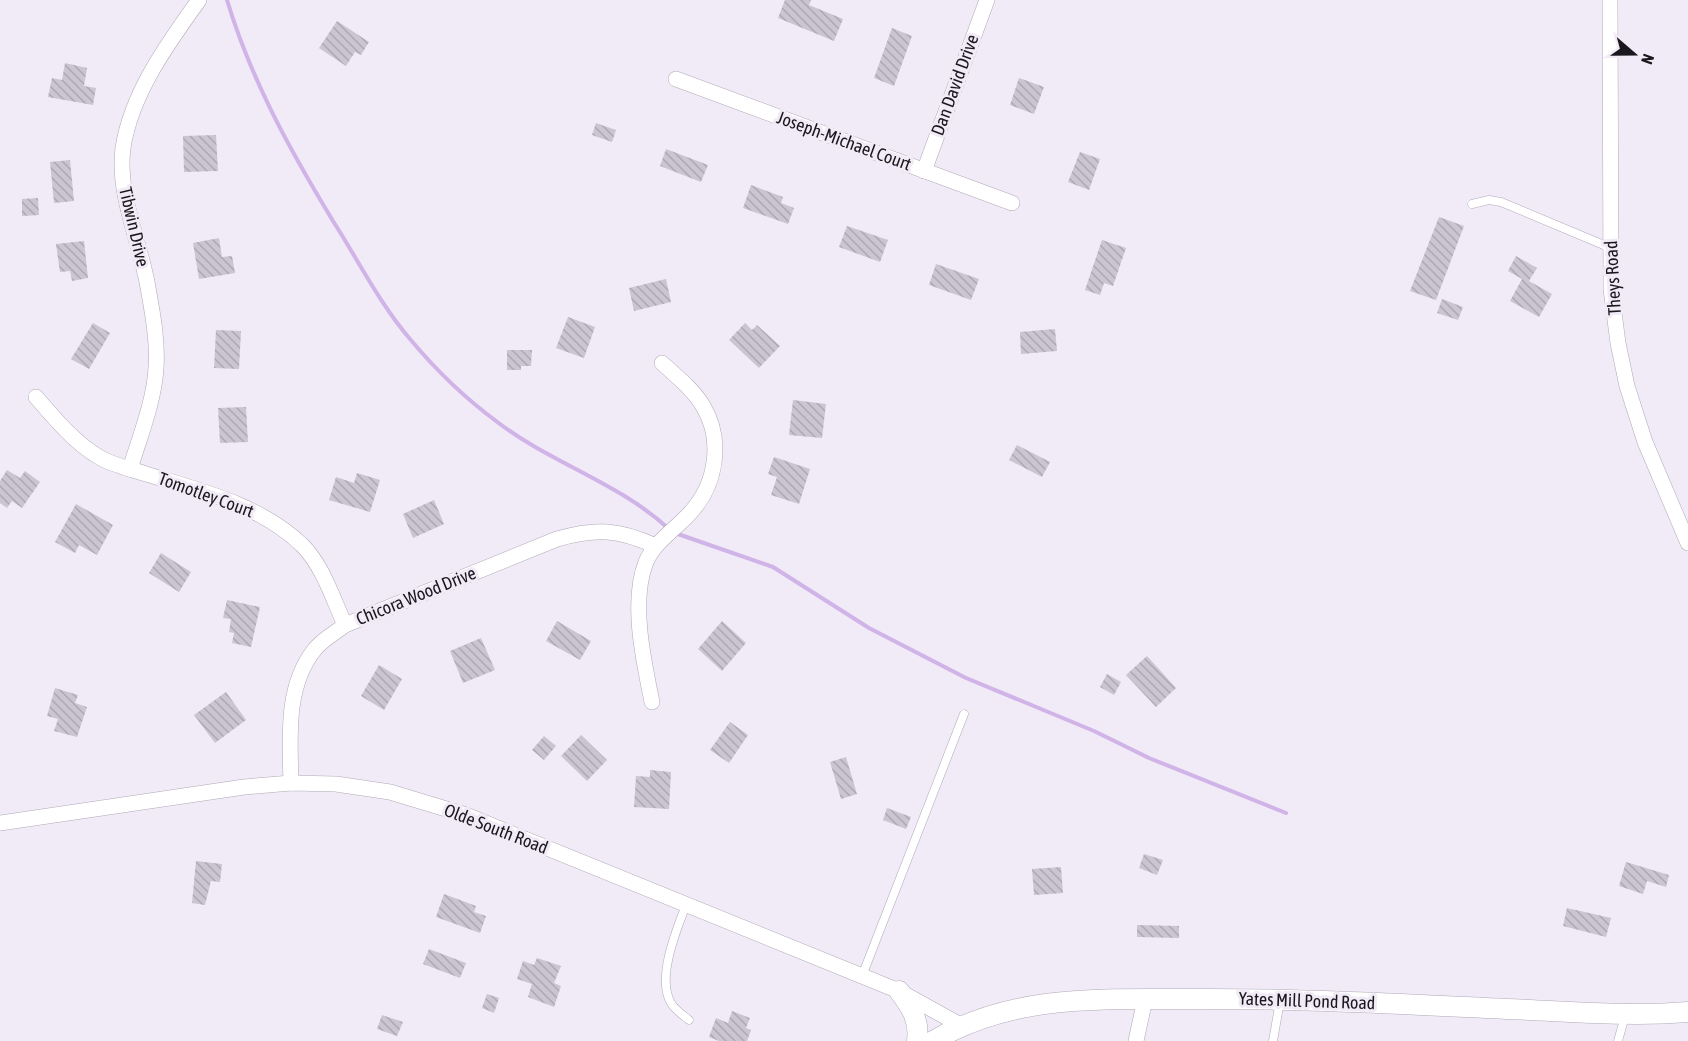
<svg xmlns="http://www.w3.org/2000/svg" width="1688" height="1041" font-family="'Asap Condensed',sans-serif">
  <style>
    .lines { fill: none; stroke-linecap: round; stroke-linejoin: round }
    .stream { stroke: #d0b3e7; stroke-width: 4 }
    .building { fill: url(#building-back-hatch) }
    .service-casing { stroke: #b0a9b6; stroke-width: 9 }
    .minor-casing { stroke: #b0a9b6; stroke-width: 16 }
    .tertiary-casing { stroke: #b0a9b6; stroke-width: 21 }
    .service { stroke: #fff; stroke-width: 8 }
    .minor { stroke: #fff; stroke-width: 15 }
    .tertiary { stroke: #fff; stroke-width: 20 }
    .labels { text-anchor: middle; stroke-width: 6; stroke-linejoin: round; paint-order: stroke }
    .street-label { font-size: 18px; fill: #1a181c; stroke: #f1eaf7 }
  </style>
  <defs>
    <pattern id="building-back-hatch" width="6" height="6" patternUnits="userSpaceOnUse" patternTransform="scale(1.5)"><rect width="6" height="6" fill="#cbc4d1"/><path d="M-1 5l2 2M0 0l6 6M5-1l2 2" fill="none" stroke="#aea8b3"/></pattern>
  </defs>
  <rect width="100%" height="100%" fill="#f1eaf7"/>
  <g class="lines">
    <g class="stream">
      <path d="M227 0C251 80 290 150 333 221 358 260 380 304 410 339 435 369 465 398 496 421 550 463 618 482 669 529"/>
      <path d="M675 533 773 567 869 628 966 678 1094 731 1149 758 1286 813"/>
    </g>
  </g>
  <g class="building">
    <path d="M785 0H811L809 5 843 19 834 41 778 18Z"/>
    <path d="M337 21 369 42 361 55 355 52 346 66 319 48Z"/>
    <path d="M892 28 912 36 894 86 874 78Z"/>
    <path d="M65 63 87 68 84 86 96 88 93 105 48 97 52 78 62 80Z"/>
    <path d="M1019 78 1044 87 1034 114 1010 105Z"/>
    <path d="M596 123 616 130 612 142 592 135Z"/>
    <path d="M216 135 218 171 184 172 183 136Z"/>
    <path d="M666 149 708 165 701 182 660 166Z"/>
    <path d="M1080 152 1100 159 1089 190 1068 182Z"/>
    <path d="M70 160 74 201 54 203 50 162Z"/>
    <path d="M751 185 783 197 781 203 794 208 788 224 743 208Z"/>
    <path d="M38 198 39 215 22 216V199Z"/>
    <path d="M1439 217 1464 226 1436 300 1410 291Z"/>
    <path d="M847 226 888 240 880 262 839 247Z"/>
    <path d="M219 238 222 257 232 256 235 273 199 279 193 243Z"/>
    <path d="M1102 240 1126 248 1113 286 1104 283 1100 295 1085 290Z"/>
    <path d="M84 241 88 278 72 281 70 271 60 272 56 244Z"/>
    <path d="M1516 256 1537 268 1529 281 1552 294 1539 317 1510 301 1522 279 1508 271Z"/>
    <path d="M936 264 979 279 971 300 929 285Z"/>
    <path d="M666 279 671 302 634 311 629 288Z"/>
    <path d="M1442 299 1463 307 1458 320 1437 313Z"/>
    <path d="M568 317 595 327 584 358 556 348Z"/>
    <path d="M93 323 110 333 89 369 71 359Z"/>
    <path d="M745 323 752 330 757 325 780 346 759 368 729 340Z"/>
    <path d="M1055 329 1057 351 1021 354 1020 332Z"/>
    <path d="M216 330 241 331 239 369 214 368Z"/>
    <path d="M507 350H532L531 366H521V370H507Z"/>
    <path d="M793 400 826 404 822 438 789 435Z"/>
    <path d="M246 407 248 442 220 443 218 408Z"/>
    <path d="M1017 445 1050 462 1042 477 1009 460Z"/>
    <path d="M774 457 810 469 799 504 771 495 777 477 768 474Z"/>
    <path d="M7 470 20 478 25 471 40 482 22 508 12 501 7 508 0 503V481Z"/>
    <path d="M357 473 380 480 370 512 329 500 336 477 354 483Z"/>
    <path d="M434 500 444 524 413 538 403 514Z"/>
    <path d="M76 504 113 525 97 555 79 545 75 553 55 542Z"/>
    <path d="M161 553 191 572 179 592 149 573Z"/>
    <path d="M227 600 260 607 251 647 232 643 234 633 229 632 231 619 223 618Z"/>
    <path d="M557 621 591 641 580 660 546 641Z"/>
    <path d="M722 621 746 643 722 671 698 649Z"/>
    <path d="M481 638 495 670 463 683 450 651Z"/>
    <path d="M1147 656 1176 688 1156 707 1126 675Z"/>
    <path d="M379 665 402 679 384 710 361 696Z"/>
    <path d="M1107 674 1121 682 1114 695 1100 687Z"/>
    <path d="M55 688 78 695 75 703 87 707 77 737 54 731 58 719 47 716Z"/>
    <path d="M226 692 246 720 215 743 194 715Z"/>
    <path d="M730 722 748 735 729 763 710 750Z"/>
    <path d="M581 735 607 760 587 781 561 756Z"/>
    <path d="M544 736 556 746 544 760 532 750Z"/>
    <path d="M846 757 857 794 841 799 830 762Z"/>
    <path d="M650 770 671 772 669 809 634 807 636 776 650 777Z"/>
    <path d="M887 808 911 817 906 829 883 820Z"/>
    <path d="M1144 854 1163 860 1157 875 1139 868Z"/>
    <path d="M196 861 222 864 220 882 211 881 205 905 192 903Z"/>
    <path d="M1626 862 1669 875 1666 887 1647 881 1643 894 1619 886Z"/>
    <path d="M1061 867 1063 893 1034 895 1032 869Z"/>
    <path d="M444 894 476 906 474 912 486 916 480 933 436 917Z"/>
    <path d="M1567 908 1611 918 1606 937 1563 926Z"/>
    <path d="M1137 925 1179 926V938L1137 937Z"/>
    <path d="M429 949 466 963 460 978 423 964Z"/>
    <path d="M537 958 561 966 554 983 561 986 554 1007 528 997 532 984 517 979 523 961 534 965Z"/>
    <path d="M487 994 499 998 494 1013 482 1008Z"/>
    <path d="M732 1011 750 1018 746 1028 751 1030 747 1041H719L709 1037 716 1018 728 1023Z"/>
    <path d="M382 1015 403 1022 397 1036 377 1029Z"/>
  </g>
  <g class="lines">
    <defs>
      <g id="service">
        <path d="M1472 204 1489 200 1501 202 1611 248"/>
        <path d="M686 905C677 929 656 978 671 1003 675 1010 683 1015 689 1020"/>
        <path d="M862 976 964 714"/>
        <path d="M1273 1041 1280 1001"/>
        <path d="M1618 1041 1625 1016"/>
      </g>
      <g id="minor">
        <path d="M1610 0 1611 289 1618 343 1627 386 1645 442 1688 543"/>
        <path d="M676 79 1012 203"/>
        <path d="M924 171 987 0"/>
        <path d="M36 397C55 419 74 442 99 457 112 465 131 469 146 474 201 491 259 504 302 545 323 566 333 599 345 625"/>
        <path d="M130 469C140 436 154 402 156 368 158 340 152 310 147 282 139 240 117 192 123 148 131 94 168 43 199 0"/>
        <path d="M652 702C644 662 630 602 646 562 654 542 677 528 691 512 717 483 723 439 703 406 693 389 676 376 662 363"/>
        <path d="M291 783C290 738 285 686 315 649 323 639 335 633 345 625L557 539C597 528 618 529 656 546"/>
        <path d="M0 823 244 787 291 783 336 784 390 792 466 815 899 991 962 1026"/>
        <path d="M1136 1041 1145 999"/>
      </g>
      <g id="tertiary">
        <path d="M899 991C911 1007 920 1020 917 1041"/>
        <path d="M933 1041C1011 995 1097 999 1184 999 1292 998 1399 1004 1507 1009 1567 1011 1627 1017 1688 1012"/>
      </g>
    </defs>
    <use href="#service" class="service-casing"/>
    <use href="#minor" class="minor-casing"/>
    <use href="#tertiary" class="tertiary-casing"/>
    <use href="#service" class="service"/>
    <use href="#minor" class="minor"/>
    <use href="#tertiary" class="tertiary"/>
  </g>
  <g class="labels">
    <g class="street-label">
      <text transform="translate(955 85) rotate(-70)" y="6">Dan David Drive</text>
      <text transform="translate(844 141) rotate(20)" y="6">Joseph-Michael Court</text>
      <text transform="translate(134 227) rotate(77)" y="6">Tibwin Drive</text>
      <text transform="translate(1613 278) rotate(-93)" y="6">Theys Road</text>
      <text transform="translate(206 495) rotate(20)" y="6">Tomotley Court</text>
      <text transform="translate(416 596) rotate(-22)" y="6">Chicora Wood Drive</text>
      <text transform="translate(496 829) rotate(21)" y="6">Olde South Road</text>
      <text transform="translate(1307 1001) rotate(2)" y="6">Yates Mill Pond Road</text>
    </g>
  </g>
  <g transform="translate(1634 54) rotate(110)" stroke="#f1eaf7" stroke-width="4.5" paint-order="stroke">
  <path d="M0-4.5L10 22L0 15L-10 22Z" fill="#1a181c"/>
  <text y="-9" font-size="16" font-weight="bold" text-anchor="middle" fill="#1a181c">N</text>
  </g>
</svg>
